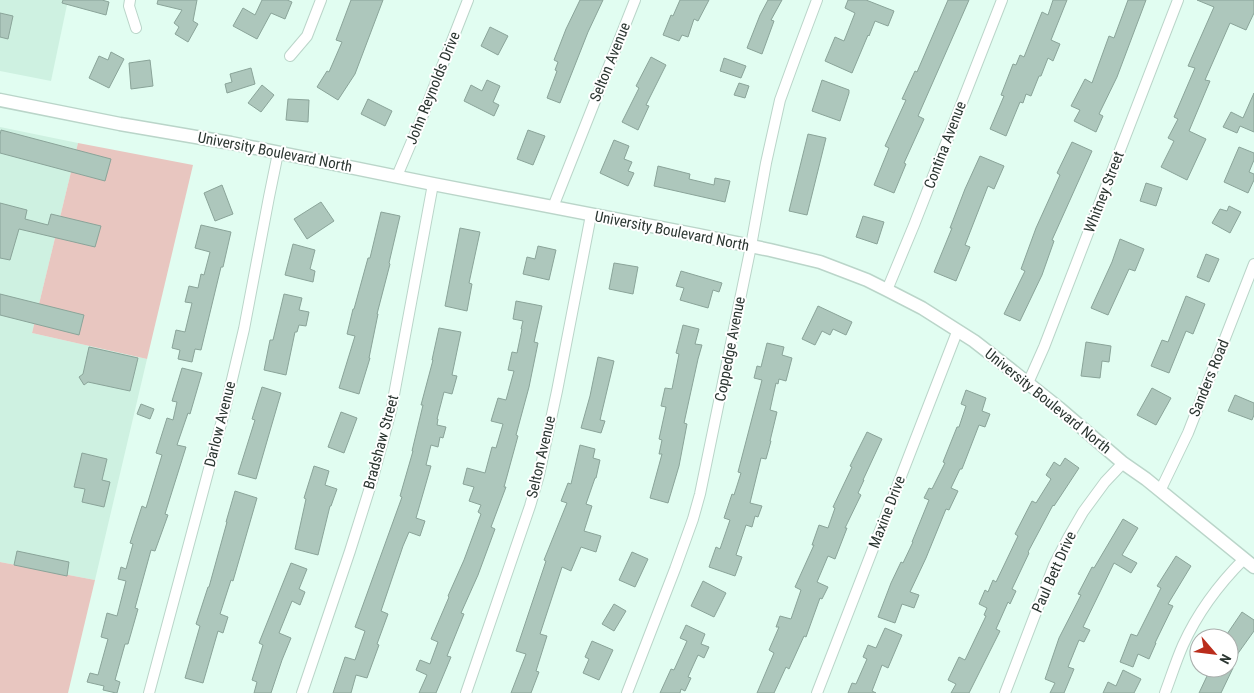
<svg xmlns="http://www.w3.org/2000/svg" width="1254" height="693" font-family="'Roboto Condensed',sans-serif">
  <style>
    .built { fill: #cef1e1 }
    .green { fill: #e8c6c0 }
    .building { fill: #adc7bc; stroke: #8aa499 }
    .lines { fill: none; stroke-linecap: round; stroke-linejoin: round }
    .minor-casing { stroke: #bad5c9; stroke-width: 12 }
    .tertiary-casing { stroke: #bad5c9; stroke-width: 15 }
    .minor { stroke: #fff; stroke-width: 10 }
    .tertiary { stroke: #fff; stroke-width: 12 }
    .labels { text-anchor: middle; stroke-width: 4; stroke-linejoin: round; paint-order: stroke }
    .street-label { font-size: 15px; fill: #2b3631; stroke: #fff }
  </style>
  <rect width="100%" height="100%" fill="#e1fdf1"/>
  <g class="built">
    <path d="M0 0H68L51 81 0 71Z"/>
    <path d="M0 127 78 143 32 333 147 359 95 580 0 562Z"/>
  </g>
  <g class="green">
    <path d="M78 143 193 165 147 359 32 333Z"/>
    <path d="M0 562 95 580 68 693H0Z"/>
  </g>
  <g class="building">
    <path d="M63 0H102L109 2 106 15 62 3Z"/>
    <path d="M158 0H197L193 21 198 24 188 42 175 34 179 27 174 23 182 10 157 4Z"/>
    <path d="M262 0H287L292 2 285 19 271 13 257 39 233 26 243 8 255 15Z"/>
    <path d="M351 0H383L355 74 338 100 317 87 327 71 329 72 342 42 336 40Z"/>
    <path d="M580 0H603L588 32 560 103 547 98 557 71 555 70 558 62 554 60 566 29Z"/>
    <path d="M680 0H709L698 21 694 19 688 37 682 35 679 41 663 35 671 15 673 16Z"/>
    <path d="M768 0H782L771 20 774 21 762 54 747 48 760 15Z"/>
    <path d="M848 0H866L894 11 888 26 875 21 869 36 868 35 852 73 825 61 835 37 844 41 855 13 845 8Z"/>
    <path d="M948 0H969L918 116 924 119 904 163 906 164 894 193 874 185 889 148 885 146 906 100 902 99 915 71 917 72Z"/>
    <path d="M1053 0H1067L1051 40 1060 44 1053 61 1048 58 1041 76H1039L1031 96 1026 94 1023 103 1020 102 1006 136 990 129 1004 96 1001 95 1013 64 1016 65 1020 55 1024 57 1042 12 1048 15Z"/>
    <path d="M1128 0H1146L1117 77 1099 114 1103 116 1096 132 1074 121 1080 110 1071 106 1085 79 1092 83 1109 36 1114 38Z"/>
    <path d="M1197 0H1254V13L1246 30 1230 23 1205 80 1210 81 1189 131 1206 139 1187 180 1161 167 1174 141 1168 138 1178 119 1174 117 1195 68 1188 66 1214 7Z"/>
    <path d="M0 13 13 16 8 39 0 37Z"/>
    <path d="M490 27 508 36 498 55 481 46Z"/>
    <path d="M111 52 124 59 109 88 89 78 99 56 108 60Z"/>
    <path d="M651 57 666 65 646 105 649 106 638 130 622 122 639 88 636 86Z"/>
    <path d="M724 58 746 66 741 78 720 71Z"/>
    <path d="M150 60 153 86 131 89 129 63Z"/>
    <path d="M251 68 255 84 227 93 225 84 232 82 230 74Z"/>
    <path d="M487 80 500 86 493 102 499 105 494 116 464 101 471 85 482 91Z"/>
    <path d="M822 80 849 90V93L840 121 812 111Z"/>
    <path d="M739 83 749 86 745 98 734 95Z"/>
    <path d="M262 85 274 95 261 112 248 103Z"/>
    <path d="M1254 93V132L1240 126 1237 133 1223 127 1231 112 1243 118Z"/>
    <path d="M288 99 309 100 308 122 286 120Z"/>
    <path d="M368 99 392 111 385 126 361 114Z"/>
    <path d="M1 130 111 159 105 181 0 153V135Z"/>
    <path d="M528 130 545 136 533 165 517 159Z"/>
    <path d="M808 134 826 138 807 215 789 211Z"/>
    <path d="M614 140 629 146 624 159 632 162 628 171 634 173 628 186 600 173Z"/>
    <path d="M1072 142 1092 151 1052 240 1054 241 1042 275 1020 321 1004 314 1025 271 1021 269 1036 228 1060 175 1057 173Z"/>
    <path d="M1239 147 1254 153V160L1249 172 1254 174V180L1248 193 1224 182Z"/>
    <path d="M980 156 1004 166 994 189 988 186 965 245 970 247 956 281 934 272 952 228H950L965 189Z"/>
    <path d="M658 166 690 174 689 179 714 185 715 178 730 181 725 202 654 186Z"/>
    <path d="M1146 183 1162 188 1156 206 1140 201Z"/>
    <path d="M222 185 233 214 215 221 204 193Z"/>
    <path d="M321 202 334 221 307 239 294 219Z"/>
    <path d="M0 203 27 210 25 219 48 225 51 214 101 226 95 247 19 229 10 260 0 258Z"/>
    <path d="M1229 206 1241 212 1230 233 1212 223 1220 209 1227 211Z"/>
    <path d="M381 212 400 216 389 263 390 264 377 314H378L369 358H370L359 394 339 388 355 336 347 334 353 309H354L368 258H370Z"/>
    <path d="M863 216 884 222 877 244 856 237Z"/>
    <path d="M201 225 231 232 223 267H221L201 350 195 349 192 362 178 359 180 350 172 348 176 330 185 332 192 303 185 302 189 286 198 288 201 274 204 275 210 252 195 248Z"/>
    <path d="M460 228 480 232 469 283 472 284 467 311 445 306Z"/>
    <path d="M1120 239 1144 249 1135 271 1129 269 1108 315 1091 308 1112 262Z"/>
    <path d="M293 244 315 250 310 269 315 271 313 282 285 275Z"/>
    <path d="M538 246 556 250 549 280 523 274 527 257 535 259Z"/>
    <path d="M1206 254 1219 259 1209 282 1197 277Z"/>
    <path d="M614 263 638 267 633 294 609 289Z"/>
    <path d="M681 271 722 283 719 292 713 290 708 308 680 300 684 288 676 286Z"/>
    <path d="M0 294 84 315 79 335 0 315Z"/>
    <path d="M284 294 302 298 299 310 309 312 306 326 299 325 297 332H295L286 375 264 370 270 340H273Z"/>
    <path d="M1186 296 1205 304 1193 334 1186 331 1169 373 1151 366 1162 340 1168 342Z"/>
    <path d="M516 301 542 306 534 342 538 343 529 387 516 435 518 436 504 487H506L491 527 495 529 478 575 461 613 464 614 447 656 451 657 436 693H419L427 675 416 670 420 660 430 664 438 642 431 639 449 597 448 596 464 560 481 514 478 512 481 505 469 501 474 487 463 484 467 468 485 473 492 447 496 448 503 424 491 421 498 398 506 400 514 371 508 370 512 352 517 353 522 329H521L523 321 513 319Z"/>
    <path d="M818 306 852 322 846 335 833 329 830 335 822 331 815 345 802 339Z"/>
    <path d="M683 325 699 329 695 344 702 345 698 359 684 423 687 424 679 466 668 503 650 498 662 454H659L662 440 659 439 666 407 661 406 665 388 672 389 679 354 676 353Z"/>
    <path d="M439 328 461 332 452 375 457 376 452 394 444 392 437 419H438L437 425 446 427 443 438 440 437 438 447 431 445 426 465 431 466 416 518 425 521 420 536 409 532 403 546 381 611 388 614 377 644 379 645 367 678 356 675 351 693H333L345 657 355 660 365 631 355 627 402 497 400 496 413 451H412L423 405H421L433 360H432Z"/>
    <path d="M1086 342 1111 346 1109 362 1102 361 1100 378 1081 376Z"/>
    <path d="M767 343 784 347 782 355 792 358 786 381 779 379 778 384 776 383 770 410 777 412 770 441H771L766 459 761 458 750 503 762 506 758 517 755 516 752 527 746 525 736 555 742 557 735 576 709 567 716 547 720 549 730 520 724 518 732 494 734 495 741 473 738 472 762 380 754 378 757 366 761 367Z"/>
    <path d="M89 347 138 358 130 391 88 382 84 385 79 377 83 374Z"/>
    <path d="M598 357 614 361 600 420 605 421 601 433 581 428 590 396Z"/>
    <path d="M182 368 202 373 190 414 188 413 177 445 186 447 165 514 168 515 155 551 151 550 135 608 138 609 128 644H125L115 680 120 682 117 693H116L103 690 104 686 87 682 90 673 98 675 108 639 101 637 107 613 117 616 126 581 118 579 121 567 126 569 133 544 130 543 142 506 146 508 162 455 156 453 167 418 173 420 177 402 172 401Z"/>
    <path d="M262 387 281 393 256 479 238 474 255 420 252 419Z"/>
    <path d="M1152 388 1171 398 1156 425 1137 415Z"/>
    <path d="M966 390 986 398 982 411 990 414 985 427 979 425 962 469H960L951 488 958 491 949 510 946 509 926 558 910 592 919 595 914 608 902 604 895 623 878 617 891 583 901 562 903 563 913 542H912L929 500 924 498 929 488 932 489 945 463 943 462 957 427H959L966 406 961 404Z"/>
    <path d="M1235 395 1254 403V415L1252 420 1228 411Z"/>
    <path d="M141 404 154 409 150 419 137 414Z"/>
    <path d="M341 412 357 418 344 453 328 447Z"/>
    <path d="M867 432 882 439 863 480H864L858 493 861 495 845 528H847L835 559 828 556 817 582 828 587 822 599 820 598 806 637 804 636 789 669 786 667 774 693H757L774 653 769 650 779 627H776L780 616 791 619 801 590 795 587 814 545H812L819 525 828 528 835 508 833 507 852 467 850 466Z"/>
    <path d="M580 445 595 449 593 458 600 460 596 478H595L586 504 592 506 584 531 601 536 596 552 581 547 571 571 562 567 540 634 547 636 536 671 539 672 531 693H511L526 654 516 651 546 561 544 560 567 503 561 501 568 483 571 484Z"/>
    <path d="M82 453 107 459 102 480 110 482 104 507 82 502 85 489 74 487Z"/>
    <path d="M1065 458 1079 468 1054 506 1053 505 1028 552 1029 553 1012 589 1016 591 1010 604 1008 602 996 629 1000 631 969 693H951L956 684 948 680 959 657 965 660 986 616 984 615 987 608 979 604 985 590 988 592 993 580 996 582 1018 536 1015 534 1032 501 1036 503 1051 479 1046 475 1054 462 1060 466Z"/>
    <path d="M314 466 329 471 325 485 337 489 331 506H330L318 555 295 549 306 499 304 498Z"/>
    <path d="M235 491 257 498 233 581 231 580 220 614 228 617 223 633 218 631 203 683 185 678 200 626 196 624 208 587H209L227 522H226Z"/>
    <path d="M1123 519 1138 528 1122 555 1137 563 1131 573 1114 563 1083 627 1090 630 1084 642 1079 640 1068 667 1074 669 1064 693H1050L1055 683 1045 679 1059 638 1081 595 1078 594 1092 567 1094 568Z"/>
    <path d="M17 551 69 562 67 576 14 565Z"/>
    <path d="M632 552 648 559 635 587 619 580Z"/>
    <path d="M1176 556 1191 566 1168 604 1173 606 1155 643H1156L1149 659 1138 654 1133 667 1120 662 1131 634 1137 636 1161 588 1157 586Z"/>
    <path d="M291 563 307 569 299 589 305 592 300 605 292 601 279 633 291 638 282 660 271 693H254L257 682 252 680 263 645 259 643Z"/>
    <path d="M703 581 726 593 714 617 691 606Z"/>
    <path d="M614 604 626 611 614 631 602 624Z"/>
    <path d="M1242 612 1254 620V631L1229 666V638L1225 637Z"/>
    <path d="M686 625 705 634 701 644 709 647 704 658 698 655 688 677 691 678 685 691 681 689 680 693H660L671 669 674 670 687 641 680 638Z"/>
    <path d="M885 628 902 635 888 668 882 665 872 691 876 693H848L852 683 856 684 867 659 863 657 868 645 876 648Z"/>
    <path d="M592 641 613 650 599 680 583 673 589 659 585 657Z"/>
    <path d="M1209 668H1233L1221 693H1199L1207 676 1206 675Z"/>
    <path d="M1123 670 1141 679 1134 693H1103L1108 682 1116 686Z"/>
  </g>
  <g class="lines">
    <defs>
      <g id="minor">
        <path d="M130 0 129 6 136 28"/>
        <path d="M290 56 307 36 321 0"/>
        <path d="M397 176 423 115 468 0"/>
        <path d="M553 207 635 0"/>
        <path d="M887 290 914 225 1002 0"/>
        <path d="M1028 383 1044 347 1178 0"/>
        <path d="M1160 491 1188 433 1254 264"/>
        <path d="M149 693 225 409 244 329 269 197 278 153"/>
        <path d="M302 693 350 551 372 481 391 411 433 184"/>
        <path d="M466 693 530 506 539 475 557 391 591 215"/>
        <path d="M627 693 675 569 693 519 700 494 751 246 766 163 780 100 796 56 817 0"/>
        <path d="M817 693 957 332"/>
        <path d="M1005 693 1054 565 1068 538 1083 512 1105 482 1123 463"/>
        <path d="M1165 693C1171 677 1176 661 1183 645 1197 614 1220 583 1244 559"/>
      </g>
      <path id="tertiary" d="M0 100 120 124 231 143 433 184 698 235 770 250 820 262 867 280 887 290 922 308 974 341 1010 369 1059 408 1123 463 1146 479 1254 567"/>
    </defs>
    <use href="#minor" class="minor-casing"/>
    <use href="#tertiary" class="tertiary-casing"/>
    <use href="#minor" class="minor"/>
    <use href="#tertiary" class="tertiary"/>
  </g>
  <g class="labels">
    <g class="street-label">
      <text transform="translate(610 62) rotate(-68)" y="5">Selton Avenue</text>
      <text transform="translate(433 88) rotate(-68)" y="5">John Reynolds Drive</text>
      <text transform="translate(945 145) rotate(-69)" y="5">Contina Avenue</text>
      <text transform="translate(275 152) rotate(11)" y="5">University Boulevard North</text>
      <text transform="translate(1104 192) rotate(-69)" y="5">Whitney Street</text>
      <text transform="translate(672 231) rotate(11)" y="5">University Boulevard North</text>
      <text transform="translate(730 349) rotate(-79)" y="5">Coppedge Avenue</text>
      <text transform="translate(1209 378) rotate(-68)" y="5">Sanders Road</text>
      <text transform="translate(1048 401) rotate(39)" y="5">University Boulevard North</text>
      <text transform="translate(220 424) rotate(-76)" y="5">Darlow Avenue</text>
      <text transform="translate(381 442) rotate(-75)" y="5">Bradshaw Street</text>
      <text transform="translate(541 457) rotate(-77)" y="5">Selton Avenue</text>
      <text transform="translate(887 512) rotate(-69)" y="5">Maxine Drive</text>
      <text transform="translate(1054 572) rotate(-66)" y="5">Paul Bett Drive</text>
    </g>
  </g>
  <g transform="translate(1214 653) rotate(118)"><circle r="24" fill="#ffffff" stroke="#aaafad"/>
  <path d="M0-4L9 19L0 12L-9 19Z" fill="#ba2d1c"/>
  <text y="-8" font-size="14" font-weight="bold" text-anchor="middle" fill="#2b3631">N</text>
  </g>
</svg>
